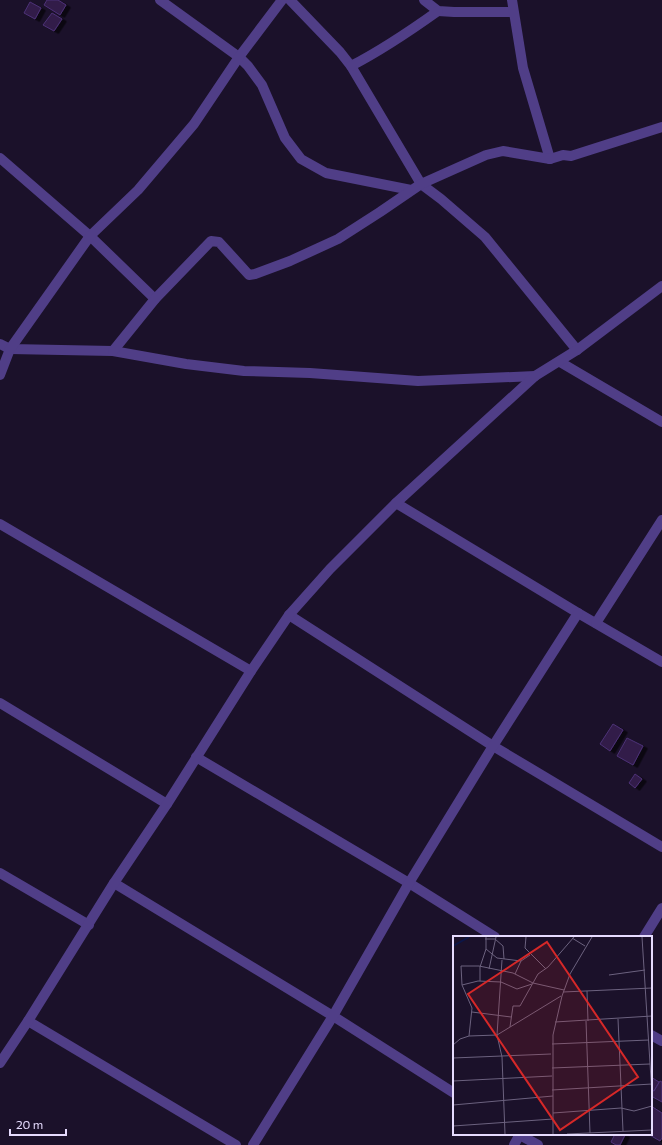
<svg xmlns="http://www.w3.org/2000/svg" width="662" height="1145" font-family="Commissioner,sans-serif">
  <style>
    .building { fill: #301e4a; stroke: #4d3176; filter: url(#shadow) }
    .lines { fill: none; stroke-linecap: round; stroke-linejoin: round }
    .street { stroke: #503e87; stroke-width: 10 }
    .inset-river { fill: none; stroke: #0c1648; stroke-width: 2 }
    .inset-road { fill: none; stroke: #6c627f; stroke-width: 1 }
    .view { fill: #d62828; fill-opacity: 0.15; stroke: #d62828; stroke-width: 2 }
    .inset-edge { fill: none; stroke: #e6dbfe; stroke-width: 2 }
  </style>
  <defs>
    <filter id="shadow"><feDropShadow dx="4.5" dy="2.5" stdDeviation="0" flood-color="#0009"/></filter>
  </defs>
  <rect width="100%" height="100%" fill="#1b112a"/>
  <g class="building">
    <path d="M47 0H58L66 5 60 15 44 5Z"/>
    <path d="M30 2 41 8 35 19 24 13Z"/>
    <path d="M52 13 62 19 54 31 43 25Z"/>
    <path d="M613 724 623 730 610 751 600 744Z"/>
    <path d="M627 738 643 746 633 765 617 756Z"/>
    <path d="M635 774 642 779 635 788 629 783Z"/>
    <path d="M651 1077 659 1082 654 1091 651 1089Z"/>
    <path d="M660 1081 662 1082V1102L651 1096V1090L654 1091Z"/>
    <path d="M651 1106 662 1113V1138L660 1141 648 1134H651Z"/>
    <path d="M615 1134H623L625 1135 620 1145H616L611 1142Z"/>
  </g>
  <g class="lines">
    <g class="street">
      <path d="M160 0 239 57 248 66 262 85 285 138 301 159 326 173 411 190"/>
      <path d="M290 0 340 52 351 66 421 184 441 199 485 237 577 350"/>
      <path d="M424 0 438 11 454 12H513"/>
      <path d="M512 0 523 68 550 159"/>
      <path d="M351 66C382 50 410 31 438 11"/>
      <path d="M0 158 90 236 155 299"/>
      <path d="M0 344 10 349 113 351 186 364 244 371 310 373 418 381 535 376"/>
      <path d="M113 351 155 299 211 241 219 242 249 275 255 274 290 261 338 239 380 212 421 184 486 155 503 151 550 159 563 155 571 156 662 127"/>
      <path d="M560 362 662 422"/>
      <path d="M0 375 10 349 90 236 138 190 194 124 239 57 282 0"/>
      <path d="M396 503 578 613 662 662"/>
      <path d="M0 524 251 671"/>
      <path d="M289 615 493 746 662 847"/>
      <path d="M596 623 662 520"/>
      <path d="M0 703 167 804"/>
      <path d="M196 757 409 883 495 937"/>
      <path d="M0 873 89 925"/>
      <path d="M114 883 333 1016 454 1093"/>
      <path d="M644 937 662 908"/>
      <path d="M28 1021 236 1145"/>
      <path d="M651 1035 662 1041"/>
      <path d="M0 1063 28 1021 114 883 167 804 251 671 289 615 330 569 396 503 535 376 577 350 662 286"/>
      <path d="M518 1134 538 1145"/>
      <path d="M253 1145 333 1016 409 883 493 746 578 613"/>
      <path d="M514 1145 520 1134"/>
    </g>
  </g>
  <g transform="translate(453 936)">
    <rect width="199" height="199" fill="#1b112a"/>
    <path class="inset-river" d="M0 10 16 1"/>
    <path class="inset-road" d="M33 1V13L44 22 68 25 77 19M73 1 72 12 93 33M189 1 199 159M119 2 132 10M32 3H42L50 10 51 23M49 24 44 99 49 121 52 198M36 33 43 1M62 38 68 25M156 39 192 34M27 45V31L33 13M9 49 25 45 48 46 64 53 79 48M134 55 135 85M110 56 199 52M19 76 58 81M165 83 170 195M133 85 137 197M102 86 199 80M57 91 60 70H67L85 38 95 31 121 1M16 100 19 72 9 49 8 30H26L60 37 80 47 111 54M99 108 196 104M0 109 7 103 16 100 44 99 108 60M0 122 98 118M99 132 197 128M0 145 99 140M99 154 199 148M0 169 100 160M100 177 168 172 181 175 199 170M0 190 100 183M100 198V99L109 60 117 38 139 1M114 198 199 194"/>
    <path class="view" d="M94 6 185 141 107 194 15 58Z"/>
    <rect width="199" height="199" class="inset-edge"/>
  </g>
  <path d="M10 1129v6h56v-6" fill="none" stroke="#e6dbfe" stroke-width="2"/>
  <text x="16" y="1129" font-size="12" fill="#e6dbfe" stroke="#1b112a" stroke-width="3" paint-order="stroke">20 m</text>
</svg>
